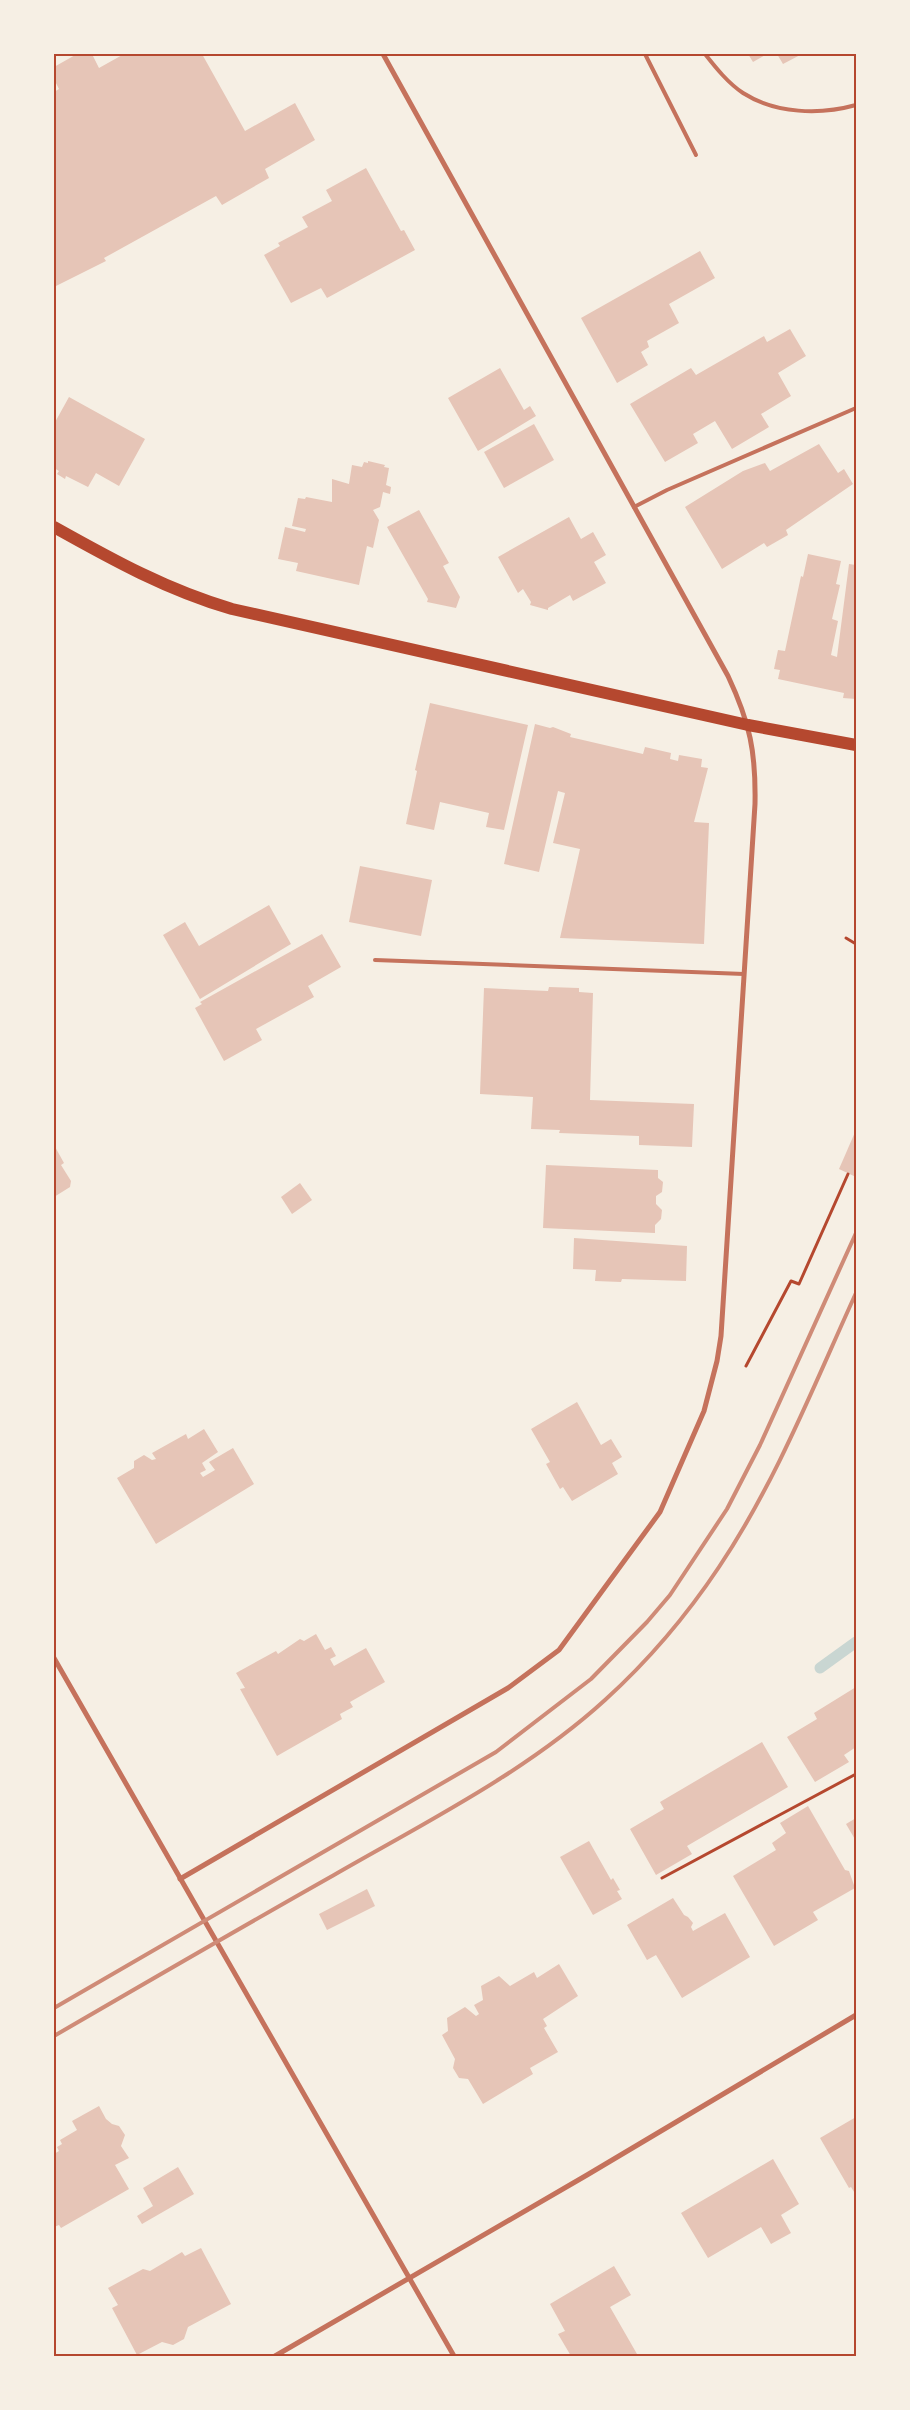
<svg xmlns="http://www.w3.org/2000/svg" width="910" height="2410" font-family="'Source Serif 4',serif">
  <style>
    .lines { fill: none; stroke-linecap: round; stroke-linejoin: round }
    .stream { stroke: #c9d6d2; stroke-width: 11 }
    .building { fill: #e6c5b7 }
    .path { stroke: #b5482f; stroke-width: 3 }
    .service { stroke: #c5725c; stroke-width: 4 }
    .minor { stroke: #c5725c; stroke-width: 5 }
    .primary { stroke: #b5482f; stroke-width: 12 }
    .rail { stroke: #cf8b77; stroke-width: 4 }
    .neatline { fill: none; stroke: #b5482f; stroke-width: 2 }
  </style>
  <rect width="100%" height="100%" fill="#f6efe4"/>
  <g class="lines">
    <path class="stream" d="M820 1668 856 1642"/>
  </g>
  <g class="building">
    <path d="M77 54H92L99 68 124 54H202L245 131 295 103 315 140 265 169 269 178 222 205 216 196 104 258 106 261 54 287V92L59 89 54 79V67Z"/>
    <path d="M748 54H767L753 62Z"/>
    <path d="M777 54H802L783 64Z"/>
    <path d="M366 168 401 231 404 230 415 250 327 298 321 288 291 303 264 255 280 246 278 243 308 227 302 217 332 201 326 190Z"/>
    <path d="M700 251 715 278 669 304 679 323 647 341 649 347 641 352 648 365 617 383 581 318Z"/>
    <path d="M790 329 806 356 778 373 791 396 761 414 769 427 732 449 715 421 693 434 698 443 665 462 630 404 691 368 696 375 764 336 767 342Z"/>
    <path d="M500 368 524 410 530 406 536 416 478 451 448 398Z"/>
    <path d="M69 397 145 439 119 486 96 473 88 487 66 476 65 479 57 474 59 471 54 468V424Z"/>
    <path d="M534 424 554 460 504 488 484 452Z"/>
    <path d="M819 444 838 473 844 469 853 484 786 530 788 535 767 547 764 543 722 569 685 507 743 471 765 463 770 471Z"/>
    <path d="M368 461 385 465 384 467 389 468 386 485 391 487 390 494 383 492 380 507 373 510 379 520 373 548 367 546 359 585 296 571 298 563 278 559 285 527 305 532 306 529 292 526 298 498 305 499 306 497 332 502V479L349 484 352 465 362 467 364 462 368 463Z"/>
    <path d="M419 510 449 563 443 566 460 597 456 608 427 602 428 599 387 527Z"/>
    <path d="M569 517 581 539 593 532 606 555 594 562 606 583 573 601 570 595 548 608V610L530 605 531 602 523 589 518 593 498 557Z"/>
    <path d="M808 554 841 561 836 584 840 585 832 619 838 621 831 655 837 657 849 564 856 565V699L843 698 844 693 778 679 780 670 774 669 778 650 785 651 801 576 803 577Z"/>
    <path d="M430 703 528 725 504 830 486 827 489 813 440 802 434 830 406 824 417 771 415 770Z"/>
    <path d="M535 724 550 728 553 727 571 734 570 737 643 754 645 747 671 753 670 759 678 761 679 755 702 759 701 767 708 768 694 822 709 823 704 944 560 938 580 849 553 843 565 793 558 791 539 872 504 864Z"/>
    <path d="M360 866 432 880 421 936 349 922Z"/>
    <path d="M269 905 291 944 200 999 163 935 185 922 199 946Z"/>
    <path d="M322 934 341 967 308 986 314 997 256 1029 262 1040 224 1061 195 1008 202 1004 200 1002Z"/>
    <path d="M549 987 579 988V992L593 993 590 1100 694 1104 692 1147 639 1145V1136L559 1133 560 1130 531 1129 533 1097 480 1094 484 988 548 991Z"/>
    <path d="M856 1130V1177L839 1169Z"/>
    <path d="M54 1145 64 1163 61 1165 71 1181 70 1187 54 1197Z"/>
    <path d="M546 1165 658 1170V1178L663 1182 662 1192 656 1196V1204L662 1210 661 1219 655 1225V1233L543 1228Z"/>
    <path d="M300 1183 312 1200 292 1214 281 1197Z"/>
    <path d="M574 1238 687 1246 686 1281 622 1279 621 1282 595 1281 596 1270 573 1269Z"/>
    <path d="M577 1402 601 1445 611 1439 622 1457 612 1463 618 1474 572 1501 563 1487 560 1489 546 1464 550 1462 531 1429Z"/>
    <path d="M204 1429 218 1452 202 1463 206 1470 200 1473 203 1477 215 1470 209 1462 233 1448 254 1484 156 1544 117 1478 134 1468V1461L144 1455 152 1460 156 1459 152 1453 186 1434 188 1439Z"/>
    <path d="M316 1634 325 1650 331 1647 336 1656 330 1659 334 1666 366 1648 385 1682 350 1702 353 1707 340 1714 342 1719 277 1756 240 1689 245 1688 236 1673 276 1651 278 1654 300 1639 304 1641Z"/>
    <path d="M856 1687V1747L844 1755 849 1762 815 1782 787 1737 817 1719 814 1713Z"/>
    <path d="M762 1742 788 1787 687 1846 692 1854 656 1875 630 1829 664 1809 660 1802Z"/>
    <path d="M808 1806 845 1870 849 1871 855 1888 813 1912 818 1920 774 1946 733 1876 776 1850 772 1843 786 1833 780 1823Z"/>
    <path d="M856 1818V1841L846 1824Z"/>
    <path d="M589 1841 611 1880 613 1878 620 1890 617 1891 622 1899 593 1915 560 1857Z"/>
    <path d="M367 1889 375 1906 327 1930 319 1914Z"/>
    <path d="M673 1898 684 1915 688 1917 693 1923 691 1927 693 1931 725 1913 750 1957 682 1998 656 1955 647 1960 627 1925Z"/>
    <path d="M559 1964 578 1996 543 2019 547 2026 544 2028 558 2052 530 2068 533 2074 483 2104 468 2079 459 2078 453 2068 455 2059 442 2035 448 2031 447 2018 465 2007 476 2016 479 2014 474 2005 483 2000 481 1986 499 1976 510 1986 534 1972 537 1978Z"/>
    <path d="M99 2106 106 2119 112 2124 119 2126 125 2135 121 2146 129 2158 115 2165 129 2189 61 2228 59 2225 54 2227V2154L59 2151 57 2147 62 2144 60 2140 77 2130 72 2121Z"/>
    <path d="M856 2117V2195L851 2187 849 2188 820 2138Z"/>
    <path d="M773 2159 799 2204 781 2215 791 2233 771 2244 761 2227 708 2258 681 2213Z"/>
    <path d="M178 2167 194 2194 142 2224 137 2216 153 2206 143 2188Z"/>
    <path d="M201 2248 231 2304 188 2327 184 2339 173 2345 162 2342 137 2355 112 2308 118 2305 108 2288 143 2269 150 2271 182 2252 185 2256Z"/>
    <path d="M614 2266 631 2295 610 2307 637 2354 632 2356H571L558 2334 565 2331 550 2304Z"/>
  </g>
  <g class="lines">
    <g class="path">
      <path d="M846 938 856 944"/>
      <path d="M746 1366 791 1281 799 1284 848 1174"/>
      <path d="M662 1878 856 1774"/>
    </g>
    <g class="service">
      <path d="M645 54 696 155"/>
      <path d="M705 54C716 68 728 83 743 93 776 114 820 115 856 105"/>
      <path d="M634 507 667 490 856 408"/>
      <path d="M375 960 744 974"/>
    </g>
    <g class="minor">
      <path d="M54 1658 454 2356"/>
      <path d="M180 1879 508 1688 559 1650 660 1512 704 1411 717 1361 721 1336 755 804C756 752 750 723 728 676L383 54"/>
      <path d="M275 2356 587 2175 856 2015"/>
    </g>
    <path class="primary" d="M54 527C113 560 167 590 232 609L748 725 856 745"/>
    <g class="rail">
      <path d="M54 2008 496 1752 591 1679 647 1622 670 1595 727 1509 760 1445 856 1233"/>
      <path d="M54 2036C147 1982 240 1928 334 1875 426 1822 526 1772 605 1700 648 1661 687 1615 719 1567 776 1482 814 1385 856 1293"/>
    </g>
  </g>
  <rect width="910" height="2410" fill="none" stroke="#f6efe4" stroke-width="110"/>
  <rect x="55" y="55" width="800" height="2300" class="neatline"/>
</svg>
